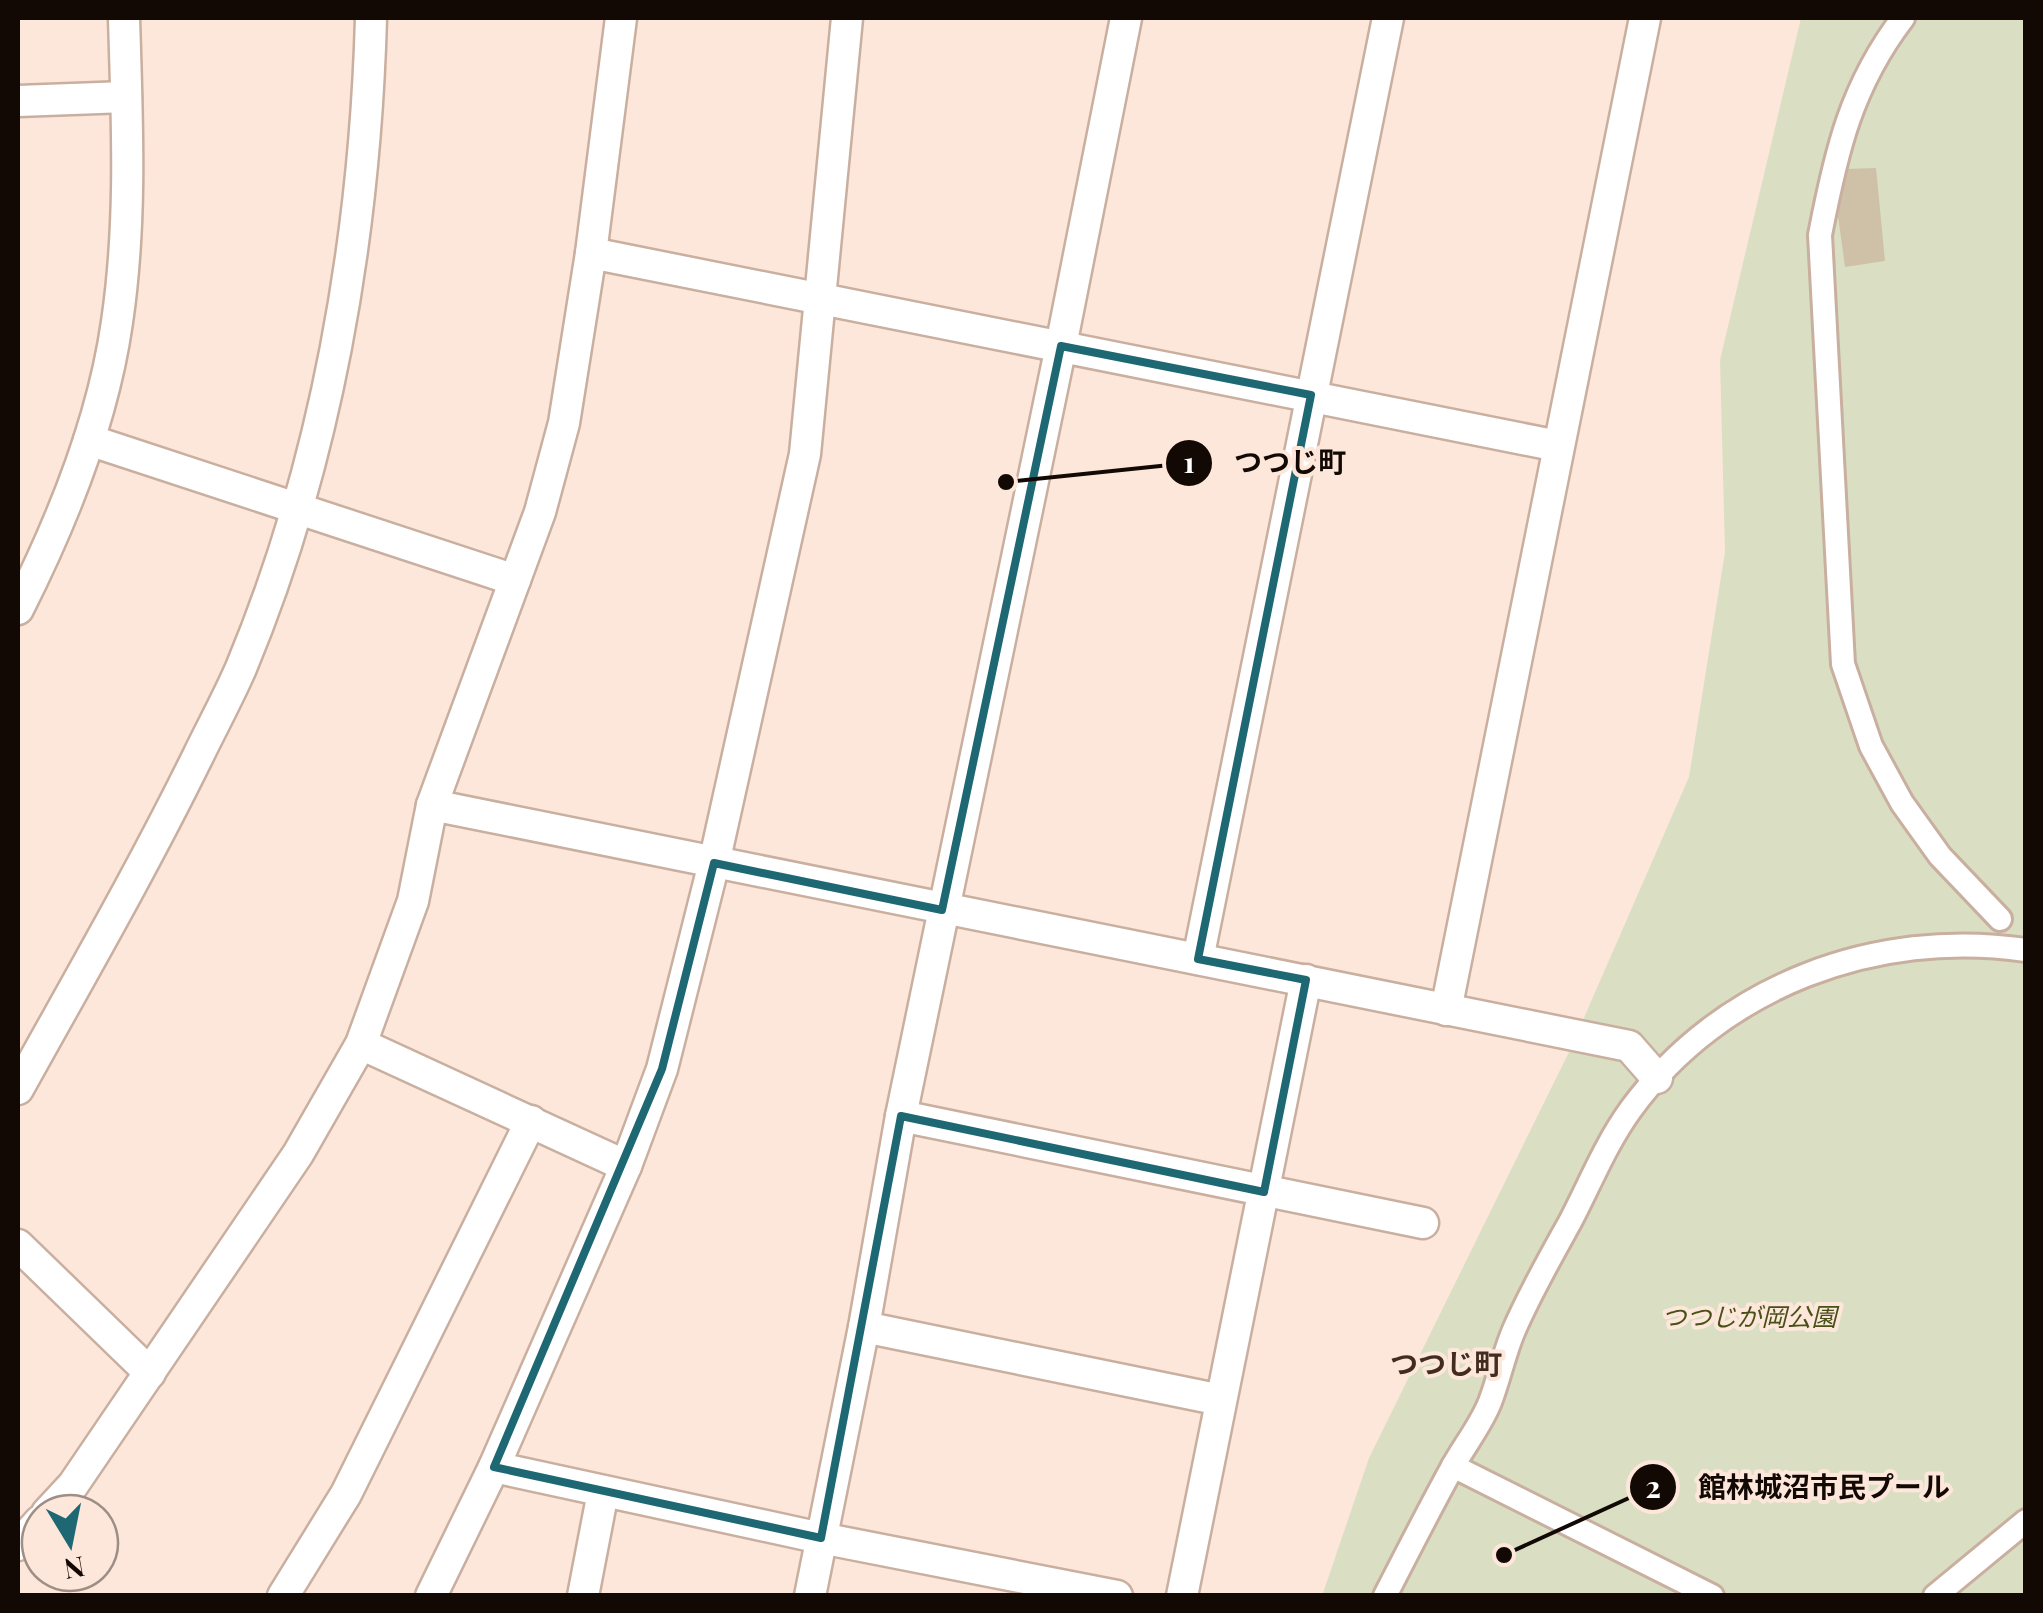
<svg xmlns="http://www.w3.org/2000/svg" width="2043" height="1613" font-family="'Playfair Display','Noto Sans JP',serif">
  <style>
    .green { fill: #dadfc4 }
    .building { fill: #cec1a7 }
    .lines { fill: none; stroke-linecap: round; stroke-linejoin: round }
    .pedestrian-casing { stroke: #c9af9f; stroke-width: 28 }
    .minor-casing { stroke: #c9af9f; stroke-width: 35 }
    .pedestrian { stroke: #fff; stroke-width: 22 }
    .minor { stroke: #fff; stroke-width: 30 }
    .marked { fill: none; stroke: #1e6874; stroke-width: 8; stroke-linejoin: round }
    .labels { text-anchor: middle; stroke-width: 8; stroke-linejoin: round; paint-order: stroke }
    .park-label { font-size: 25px; font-style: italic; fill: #495017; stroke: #fde7da }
    .neighbourhood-label { font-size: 28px; font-weight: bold; fill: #412c1f; stroke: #fde7da }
    .leader { fill: none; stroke: #120905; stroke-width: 4 }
    .callout-dot { fill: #120905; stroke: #fde7da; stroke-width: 4 }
    .mark-label { font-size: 30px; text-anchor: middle; font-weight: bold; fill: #fff }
    .callout-label { font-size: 28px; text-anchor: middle; font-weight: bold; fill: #120905; stroke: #fde7da; stroke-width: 8; stroke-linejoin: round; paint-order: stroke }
  </style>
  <rect width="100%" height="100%" fill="#fde7da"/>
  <path class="green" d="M1801 18H2025V1595L1322 1596 1369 1458 1569 1052 1689 777 1725 552 1720 360Z"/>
  <path class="building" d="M1876 168 1885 261 1845 267 1838 216 1845 169Z"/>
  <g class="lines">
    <defs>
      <g id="pedestrian">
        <path d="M1903 18C1851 86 1836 152 1820 235L1843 664 1871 746 1902 803 1940 856 2000 919"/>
        <path d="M1453 1466 1712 1596"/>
        <path d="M1385 1596C1407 1553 1429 1510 1452 1468 1464 1446 1481 1425 1490 1402 1499 1379 1504 1353 1514 1330 1530 1293 1550 1258 1570 1222 1590 1184 1605 1145 1631 1109 1721 986 1876 928 2026 950"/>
        <path d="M1935 1596 2026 1521"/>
      </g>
      <g id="minor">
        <path d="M18 101 126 97"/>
        <path d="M591 253 1558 446"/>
        <path d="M89 440 515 580"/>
        <path d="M18 609C63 520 103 421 117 322 132 221 127 119 124 18"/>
        <path d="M432 805 1629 1046 1657 1078"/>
        <path d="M1198 959 1388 18"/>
        <path d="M1446 1010 1645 18"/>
        <path d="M361 1044 626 1166"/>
        <path d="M18 1089C79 979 142 870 198 756 212 727 228 698 241 668 326 464 365 238 371 18"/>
        <path d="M901 1116 1423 1223"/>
        <path d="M18 1245 150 1373"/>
        <path d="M864 1327 1221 1400"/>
        <path d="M494 1467 821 1538 1117 1596"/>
        <path d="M47 1513 73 1485 298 1154 361 1044 413 901 432 805 540 512 564 423 591 253 621 18"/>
        <path d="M18 1545 40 1521"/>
        <path d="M283 1596 346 1494 531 1121"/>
        <path d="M431 1596 494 1467 626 1166 662 1069 714 863 805 454 847 18"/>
        <path d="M583 1596 603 1492"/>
        <path d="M810 1596 864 1327 901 1116 1061 346 1126 18"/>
        <path d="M1182 1596 1306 980"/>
      </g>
    </defs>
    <use href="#pedestrian" class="pedestrian-casing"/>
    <use href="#minor" class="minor-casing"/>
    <use href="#pedestrian" class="pedestrian"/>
    <use href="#minor" class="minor"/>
  </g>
  <path class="marked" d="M1061 346 1311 395 1198 959 1306 980 1264 1192 901 1116 821 1538 494 1467 662 1069 714 863 942 910Z"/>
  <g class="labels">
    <g class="park-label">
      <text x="1749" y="1326">つつじが岡公園</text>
    </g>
    <g class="neighbourhood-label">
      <text x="1446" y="1374">つつじ町</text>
    </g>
  </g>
  <path class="leader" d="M1006 482L1189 463M1504 1555L1653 1487"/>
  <g class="callout-dot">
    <circle cx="1006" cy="482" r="10"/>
    <circle cx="1504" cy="1555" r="10"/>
    <circle cx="1189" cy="463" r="25"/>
    <circle cx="1653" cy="1487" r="25"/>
  </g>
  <g class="mark-label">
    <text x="1189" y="473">1</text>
    <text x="1653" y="1498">2</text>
  </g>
  <g class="callout-label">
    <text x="1290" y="472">つつじ町</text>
    <text x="1824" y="1497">館林城沼市民プール</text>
  </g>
  <rect width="2043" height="1613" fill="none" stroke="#120905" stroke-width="40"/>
  <g transform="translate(70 1543) rotate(170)"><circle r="48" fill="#fde7da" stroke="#9f8e85" stroke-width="2.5"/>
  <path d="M0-8L18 38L0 25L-18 38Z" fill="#1e6874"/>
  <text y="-15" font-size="28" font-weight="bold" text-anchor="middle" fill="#120905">N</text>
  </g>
</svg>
